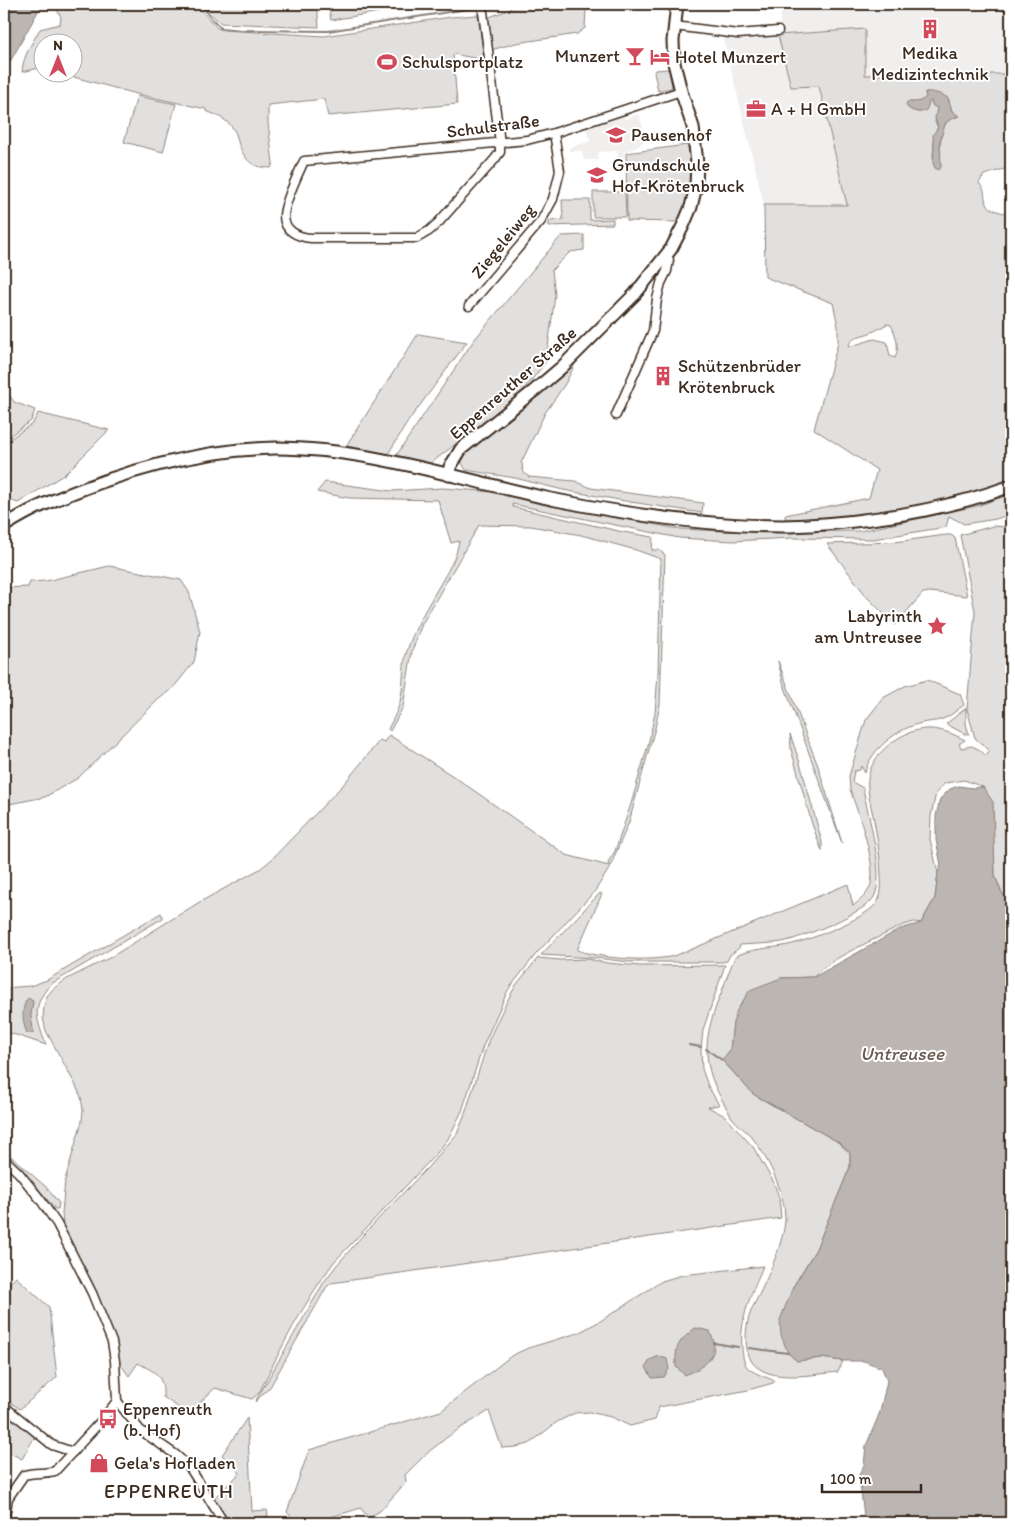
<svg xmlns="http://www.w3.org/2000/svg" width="1015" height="1527" font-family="Itim,sans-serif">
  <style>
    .built { fill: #f1efee }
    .green { fill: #e2e0de; stroke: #8e857e; fill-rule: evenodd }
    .water { fill: #bcb6b3; stroke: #887e77 }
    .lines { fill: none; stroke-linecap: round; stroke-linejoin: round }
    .stream { stroke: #887e77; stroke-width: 2 }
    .minor-casing { stroke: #3b2a1e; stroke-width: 11 }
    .secondary-casing { stroke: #3b2a1e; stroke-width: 15 }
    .minor { stroke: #fff; stroke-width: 8 }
    .secondary { stroke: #fff; stroke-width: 11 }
    .labels { text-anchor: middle; stroke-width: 4; stroke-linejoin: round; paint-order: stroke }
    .poi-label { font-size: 18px; fill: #3b2a1e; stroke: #fff; text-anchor: start }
    .street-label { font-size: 18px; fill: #3b2a1e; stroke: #fff }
    .water-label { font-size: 19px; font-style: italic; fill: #685b52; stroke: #fff }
    .quarter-label { font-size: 20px; letter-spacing: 1px; fill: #3b2a1e; stroke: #fff }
  </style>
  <rect width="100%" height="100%" fill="#fff"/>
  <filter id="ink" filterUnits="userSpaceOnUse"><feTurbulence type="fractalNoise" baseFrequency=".02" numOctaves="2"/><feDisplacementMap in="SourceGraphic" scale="10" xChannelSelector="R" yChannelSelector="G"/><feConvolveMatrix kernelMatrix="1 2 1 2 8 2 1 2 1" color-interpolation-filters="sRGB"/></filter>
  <g filter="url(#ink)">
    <g class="built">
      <path d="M782 4H1011V91L1009 74 864 75 865 29 778 35 791 87 819 86 847 206 764 205 723 36 765 34 778 35Z"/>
      <path d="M623 113 625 119 639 114 643 128 644 141 637 147 624 152V160L618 159V151L598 152V160H584L582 151H569V148L590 141 585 126Z"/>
    </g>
    <g class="green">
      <path d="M58 4H196L217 28 223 30 324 36 451 17 478 15 484 60 453 54 457 104 328 116 324 99 268 105V123L273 163 271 168C252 167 247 163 239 145 237 140 237 134 234 130 228 120 217 115 206 111V109L137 94 59 73 72 72V42H42V69L39 68 22 72C23 56 32 43 40 29L60 24 61 17 56 8Z"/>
      <path d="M206 4H317L319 27 221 23 208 12Z"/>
      <path d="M328 4H428L331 20Z"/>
      <path d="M517 4H588L586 9 585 28 577 34 516 43 491 50 487 18 508 10Z"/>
      <path d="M865 29V75L1009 74 1011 91V167L984 175 979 183C987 193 983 193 986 202 990 211 1003 213 1011 214V483L980 495 863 516 786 521 785 515 869 498 877 470 814 429 838 343V326L833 303 765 277 764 205H847L819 86 791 87 778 35ZM925 93 936 94 948 98 952 111 957 117C953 118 949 119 946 123 940 131 938 157 940 167L933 156 934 145 933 140 938 127 935 122 937 108 932 104V101L929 102C925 114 918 114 908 108L910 102C916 103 922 102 926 97ZM887 324 891 325C896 334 900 349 895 358L890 356 887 342 874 339 855 345 848 346C855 334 861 337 872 332 877 330 882 327 887 324Z"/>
      <path d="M669 69 672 86 671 88 658 91 654 72 655 70Z"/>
      <path d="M137 96 176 104 163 152 124 142Z"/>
      <path d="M687 145C699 168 686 199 680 222L627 221 626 153Z"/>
      <path d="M593 192H625L626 217H593Z"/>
      <path d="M562 200H590V220L613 219V224L549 226V221L563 220Z"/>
      <path d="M584 235V250L570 252 552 270 555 295 546 362 522 392 430 464 396 456 474 340 561 236Z"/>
      <path d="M418 334 467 342 409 420 388 454 346 446Z"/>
      <path d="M577 360 565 384 545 413 521 463H522L523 472 529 477 575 481 591 488 703 503 702 513 631 502 563 490 515 478 466 470 462 463 461 457 465 452 514 416Z"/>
      <path d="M4 387 14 402 35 410 31 421 4 440Z"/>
      <path d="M38 413 109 430 65 474 18 503 4 498V443L33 423Z"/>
      <path d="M325 482 392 491 443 488 495 492 586 512 679 529 748 532 860 531 977 506 1011 494V514L996 519 964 524 949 516 946 527 873 539 792 538 732 541 679 538 512 504 513 507 623 532 653 537 652 550H659L665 555 660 704 655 728 629 822 609 869 595 891 536 954 508 990 483 1046 462 1111 448 1139 437 1153 334 1262C304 1302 281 1348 259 1393L252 1399 215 1388 188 1414 163 1397C164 1375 155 1372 138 1363L129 1376 114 1355 93 1288 63 1226 62 1213 65 1180 82 1121 83 1110 81 1097 75 1084 46 1031 43 1018 44 1006 47 996 53 989 67 979 111 957 198 903 260 869 271 860 343 785 380 740 384 742 389 735 456 778 566 855 609 866 608 862 615 851 631 804 648 745 655 713 658 673 661 559 636 550 581 535 531 526 479 525 422 624 412 651 403 707 390 731 388 729C393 719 399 709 401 697 404 681 402 664 408 648 417 620 438 590 452 563L456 554 459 541 451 543 438 500 349 498 317 492Z"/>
      <path d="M993 526 1005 527 1011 531V907L1001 891 995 876 994 853 983 787 964 780 945 783 936 793 931 816 930 839 938 873 935 898 921 923 914 922 901 926C881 937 825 960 814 977L781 978 733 1023 730 1050 722 1060 753 1094 838 1142 850 1153V1167L816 1249 793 1287 788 1353 797 1361 821 1358 843 1361 838 1372C815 1374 768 1384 752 1362 744 1350 745 1330 749 1317 751 1309 756 1301 760 1293 769 1274 785 1239 785 1218 785 1192 767 1155 750 1135 745 1130 738 1125 733 1119 729 1114 726 1106 722 1100 699 1059 705 1033 722 991 726 980 730 967 736 956 752 948 770 949 788 945 808 941 864 919 876 904 883 895 881 884 881 875 880 858 878 842 875 826 873 813 869 801 868 789 865 766 883 747 900 737 924 724 942 728 965 740L959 744 961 748 972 746 980 750 986 756 989 750 975 738 967 709 975 611 960 535Z"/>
      <path d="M946 535H951L955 538 967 596 930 592 923 593 895 625 867 597 827 544 895 542Z"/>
      <path d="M109 566 181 580 189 592 200 632 194 662 173 688 159 699 78 778 45 797 4 805V588L28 587 30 582 46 581Z"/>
      <path d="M778 661 818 766 842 843 783 682Z"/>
      <path d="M927 680 960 694 964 705C958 709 952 715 945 718 937 722 930 721 922 723 900 727 869 750 865 773L861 766 860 770 854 771 852 782 863 788C867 812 886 876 874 897 867 912 799 939 782 942 768 944 753 944 740 945L739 948 730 955 727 961 722 962H630L595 958 541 955 600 893 602 894 577 950C598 958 640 961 662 958 670 958 678 954 685 952L848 884 853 906C859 901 865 897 869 889 880 870 857 811 850 789L849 776 866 720 883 698 905 686Z"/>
      <path d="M966 708V724L969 734H965L946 724Z"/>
      <path d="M790 734 800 763 822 842V851L812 824 791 749Z"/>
      <path d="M161 913 163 918 51 984C30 1007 37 1019 46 1045L4 1031V988L30 986 47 980Z"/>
      <path d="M538 958 560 960 588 959 607 963 640 966 725 965 703 1030 701 1050 702 1069 708 1086 719 1105 708 1107 725 1116 753 1147 773 1181 779 1197 781 1218 331 1283 326 1288 270 1387 255 1402 324 1282 336 1266 364 1234 428 1167 457 1134 464 1117 489 1039 505 1005 516 985Z"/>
      <path d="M4 1150 46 1187 59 1203 58 1209H55L35 1185 4 1154Z"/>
      <path d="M763 1266C752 1293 739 1318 742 1349 743 1355 743 1362 747 1367 754 1374 767 1377 775 1381L773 1383 748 1390 659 1407 655 1420 630 1426 611 1417 589 1412 575 1413 557 1422 529 1444 516 1447 502 1448 489 1411C473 1421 455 1430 440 1443 427 1452 416 1464 405 1475L406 1482 380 1511 368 1518 361 1508 311 1523H297L287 1512 309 1450 441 1411 511 1356 528 1348 578 1333 602 1320 662 1281 682 1275Z"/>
      <path d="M16 1277 49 1307 57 1377 20 1409 4 1398V1289Z"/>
      <path d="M4 1412 35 1436 22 1459 4 1450Z"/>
      <path d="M247 1418 252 1511 267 1510 268 1516 255 1520 256 1523H229L213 1499 240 1473 222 1455Z"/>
    </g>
    <g class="water">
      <path d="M4 4H42L10 62 4 66Z"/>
      <path d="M925 92C932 91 942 94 948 98L952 111 959 116 952 118 945 124 940 141 941 167 939 170 935 168 933 163 934 145 933 135 938 127 935 118 937 108 933 106 931 101 929 102C929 103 927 109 926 110 920 115 910 110 906 106L907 102C914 102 920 103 926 97Z"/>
      <path d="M958 786 973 788 983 787 993 802 995 876 1001 891 1011 907V1523H867L864 1516 859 1475 864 1465 866 1446 880 1412 887 1381 882 1368 864 1361H843L821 1358 797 1361 788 1353 781 1335 780 1320 793 1287 816 1249 850 1167V1153L838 1142 753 1094 722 1060 730 1050 733 1023 737 1010 750 990 781 978 814 977 900 929 921 923 935 898 938 873 941 865 936 840V816L940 799 950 789Z"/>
      <path d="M28 998 33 1001 31 1016 33 1029V1033H27C22 1022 21 1007 28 998Z"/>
      <path d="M695 1328 710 1331C711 1335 714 1340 714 1343 715 1361 700 1369 685 1375L676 1367C675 1345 678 1342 695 1328Z"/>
      <path d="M659 1356 667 1359 669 1369 664 1377 652 1378 646 1367 650 1360Z"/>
    </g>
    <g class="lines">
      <g class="stream">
        <path d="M201 4 212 19 221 28 241 30 328 31 480 7"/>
        <path d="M485 6 498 4"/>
        <path d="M689 1045 701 1047"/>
        <path d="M706 1049 722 1060"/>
        <path d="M714 1343 738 1347"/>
        <path d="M749 1348 788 1353"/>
      </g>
      <defs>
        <g id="minor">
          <path d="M482 4 500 143V152L495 159 438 223 429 231 417 238H311C298 237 284 231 284 216 284 203 298 174 304 161L527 140 554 133 681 91"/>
          <path d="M674 26 738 34 778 31"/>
          <path d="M469 306 541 221 553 199 560 171 554 133"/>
          <path d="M616 415 653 331 657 299 661 283 667 271 669 260 667 255"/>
          <path d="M4 1159 19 1173 40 1199 57 1224 92 1293 112 1342 115 1361 117 1401 140 1430 176 1455 190 1468 224 1523"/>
          <path d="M4 1406 52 1445 73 1452"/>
          <path d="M4 1523 8 1498 24 1475C35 1472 45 1474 55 1471L101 1421 117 1401"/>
        </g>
        <g id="secondary">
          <path d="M449 475 450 467 461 449 535 390 562 367 635 294 671 249 683 226 691 207 696 186 697 163 693 127 681 91 674 63 673 41 677 4"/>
          <path d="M4 526C17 518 31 510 45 504 117 473 197 449 276 448 370 448 464 481 556 500 630 515 706 526 782 526 796 526 810 525 824 524 887 519 951 508 1011 486"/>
        </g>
      </defs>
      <use href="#minor" class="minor-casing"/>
      <use href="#secondary" class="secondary-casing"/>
      <use href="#minor" class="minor"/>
      <use href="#secondary" class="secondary"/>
    </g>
  </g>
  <defs>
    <symbol id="building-bare" viewBox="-9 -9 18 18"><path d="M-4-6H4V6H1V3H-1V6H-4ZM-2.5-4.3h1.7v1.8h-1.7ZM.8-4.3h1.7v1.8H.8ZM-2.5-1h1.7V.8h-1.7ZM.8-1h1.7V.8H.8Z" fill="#d1495b" stroke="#fff" stroke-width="2.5" paint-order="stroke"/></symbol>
    <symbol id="bar-bare" viewBox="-9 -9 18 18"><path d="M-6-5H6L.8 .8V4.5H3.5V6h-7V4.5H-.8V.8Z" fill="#d1495b" stroke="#fff" stroke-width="2.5" paint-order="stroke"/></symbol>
    <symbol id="hotel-bare" viewBox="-9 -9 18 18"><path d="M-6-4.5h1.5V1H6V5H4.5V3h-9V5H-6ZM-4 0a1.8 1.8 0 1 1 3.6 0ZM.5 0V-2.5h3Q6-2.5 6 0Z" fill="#d1495b" stroke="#fff" stroke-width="2.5" paint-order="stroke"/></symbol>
    <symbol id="stadium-bare" viewBox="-9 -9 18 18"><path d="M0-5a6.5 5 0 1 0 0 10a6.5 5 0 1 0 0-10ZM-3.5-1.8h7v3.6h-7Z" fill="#d1495b" stroke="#fff" stroke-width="2.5" paint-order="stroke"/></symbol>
    <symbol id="office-bare" viewBox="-9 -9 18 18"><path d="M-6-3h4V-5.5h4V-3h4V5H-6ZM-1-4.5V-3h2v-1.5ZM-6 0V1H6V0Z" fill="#d1495b" stroke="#fff" stroke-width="2.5" paint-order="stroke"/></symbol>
    <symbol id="school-bare" viewBox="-9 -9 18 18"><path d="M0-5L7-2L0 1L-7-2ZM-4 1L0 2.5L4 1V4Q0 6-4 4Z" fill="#d1495b" stroke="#fff" stroke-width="2.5" paint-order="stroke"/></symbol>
    <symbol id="sight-bare" viewBox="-9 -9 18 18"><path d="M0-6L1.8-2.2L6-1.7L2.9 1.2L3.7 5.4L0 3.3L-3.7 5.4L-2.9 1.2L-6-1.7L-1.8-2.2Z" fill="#d1495b" stroke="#fff" stroke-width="2.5" paint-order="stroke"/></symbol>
    <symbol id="bus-bare" viewBox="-9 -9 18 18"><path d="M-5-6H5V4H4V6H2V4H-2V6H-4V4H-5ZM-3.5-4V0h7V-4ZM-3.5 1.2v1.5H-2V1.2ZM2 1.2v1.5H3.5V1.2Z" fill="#d1495b" stroke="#fff" stroke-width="2.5" paint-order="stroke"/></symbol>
    <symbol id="shop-bare" viewBox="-9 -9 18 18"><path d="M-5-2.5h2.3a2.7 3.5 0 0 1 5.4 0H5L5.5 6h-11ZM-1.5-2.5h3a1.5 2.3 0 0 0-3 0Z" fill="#d1495b" stroke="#fff" stroke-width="2.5" paint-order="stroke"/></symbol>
  </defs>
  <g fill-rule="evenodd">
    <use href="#building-bare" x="916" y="15" width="28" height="28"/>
    <use href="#bar-bare" x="621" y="42" width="28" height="28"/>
    <use href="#hotel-bare" x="646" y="43" width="28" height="28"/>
    <use href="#stadium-bare" x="373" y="48" width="28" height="28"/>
    <use href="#office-bare" x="742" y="95" width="28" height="28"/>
    <use href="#school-bare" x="602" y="121" width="28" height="28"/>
    <use href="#school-bare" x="583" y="161" width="28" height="28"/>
    <use href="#building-bare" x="649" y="362" width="28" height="28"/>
    <use href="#sight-bare" x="923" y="612" width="28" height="28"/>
    <use href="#bus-bare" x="94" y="1405" width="28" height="28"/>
    <use href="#shop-bare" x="85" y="1449" width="28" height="28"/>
  </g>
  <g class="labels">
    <g class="poi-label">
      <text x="930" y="59" text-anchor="middle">Medika<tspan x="930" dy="21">Medizintechnik</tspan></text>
      <text x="620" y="62" text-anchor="end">Munzert</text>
      <text x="675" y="63">Hotel Munzert</text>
      <text x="402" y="68">Schulsportplatz</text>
      <text x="771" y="115">A + H GmbH</text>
      <text x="631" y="141">Pausenhof</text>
      <text x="612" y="171">Grundschule<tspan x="612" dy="21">Hof-Krötenbruck</tspan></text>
      <text x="678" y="372">Schützenbrüder<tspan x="678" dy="21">Krötenbruck</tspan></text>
      <text x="922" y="622" text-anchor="end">Labyrinth<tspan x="922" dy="21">am Untreusee</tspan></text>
      <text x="123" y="1415">Eppenreuth<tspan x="123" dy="21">(b. Hof)</tspan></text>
      <text x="114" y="1469">Gela's Hofladen</text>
    </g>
    <g class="street-label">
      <text transform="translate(493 126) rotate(-7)" y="6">Schulstraße</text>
      <text transform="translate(503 241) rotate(-51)" y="6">Ziegeleiweg</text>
      <text transform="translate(513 383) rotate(-41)" y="6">Eppenreuther Straße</text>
    </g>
    <g class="water-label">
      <text x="902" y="1060">Untreusee</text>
    </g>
    <g class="quarter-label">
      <text x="169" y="1498">EPPENREUTH</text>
    </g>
  </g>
  <rect width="1015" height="1527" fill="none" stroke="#fff" stroke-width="20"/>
  <rect x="10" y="10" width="995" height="1507" fill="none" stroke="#3b2a1e" stroke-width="2" filter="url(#ink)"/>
  <g transform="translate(58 58)"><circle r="24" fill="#ffffff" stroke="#b1aaa5"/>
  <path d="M0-4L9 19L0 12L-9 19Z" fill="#d1495b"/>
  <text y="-8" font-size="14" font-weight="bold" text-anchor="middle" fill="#3b2a1e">N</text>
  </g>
  <path d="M822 1484v8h99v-8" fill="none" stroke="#3b2a1e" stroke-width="2.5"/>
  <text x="830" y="1484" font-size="15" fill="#3b2a1e" stroke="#ffffff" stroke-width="4" paint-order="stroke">100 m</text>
</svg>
